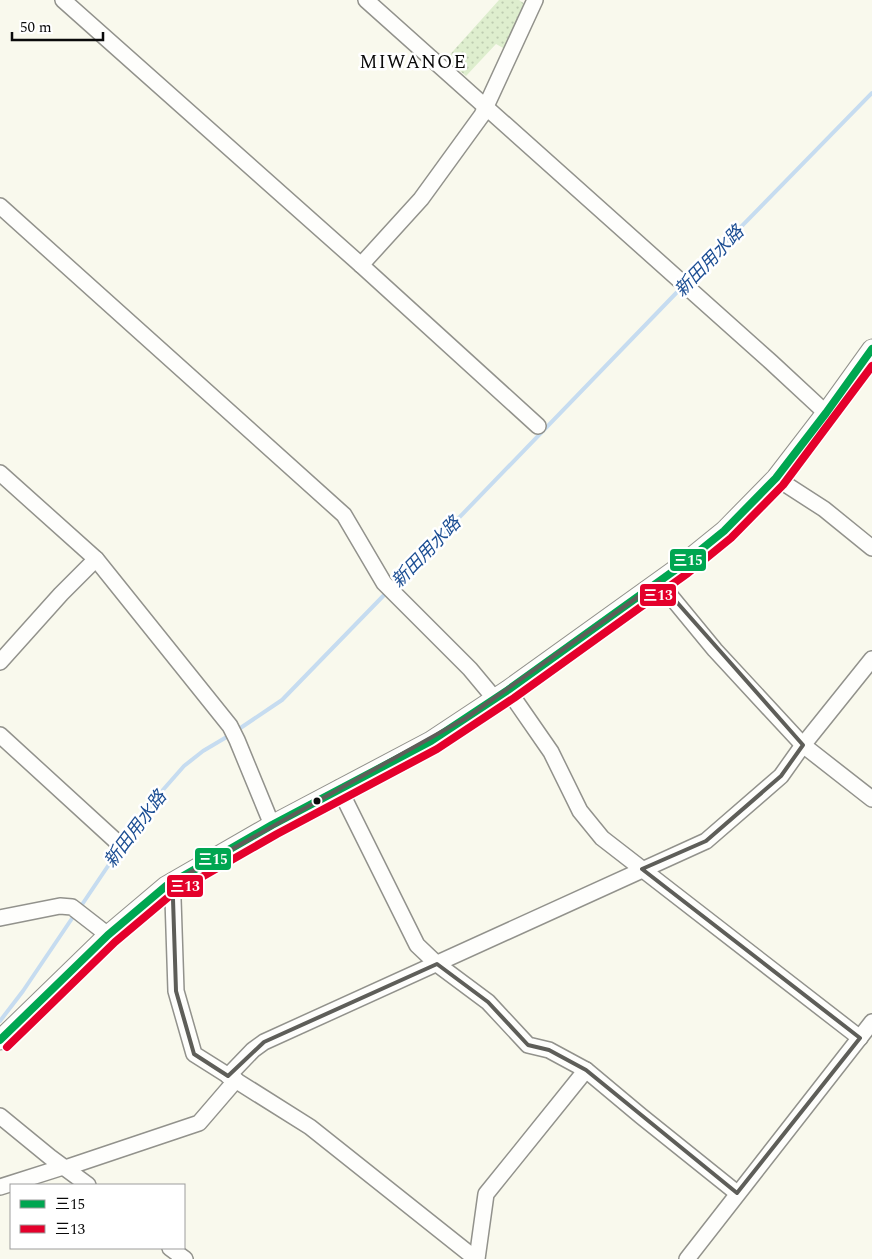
<svg xmlns="http://www.w3.org/2000/svg" width="872" height="1259" font-family="Spectral,'Noto Sans JP',serif">
  <style>
    .grass { fill: url(#grass-dots) }
    .lines { fill: none; stroke-linecap: round; stroke-linejoin: round }
    .stream { stroke: #c6dcf0; stroke-width: 4 }
    .minor-casing { stroke: #92928c; stroke-width: 18 }
    .tertiary-casing { stroke: #92928c; stroke-width: 21 }
    .minor { stroke: #fefefc; stroke-width: 15 }
    .tertiary { stroke: #fefefc; stroke-width: 19 }
    .bus-1-casing { stroke: #fff; stroke-width: 11 }
    .bus-2-casing { stroke: #fff; stroke-width: 11 }
    .bus-1 { stroke: #00a651; stroke-width: 8 }
    .bus-2 { stroke: #e4002b; stroke-width: 8 }
    .marked { fill: none; stroke: #5e5e59; stroke-width: 4; stroke-linejoin: round }
    .bus-dot { fill: #0a0a0a; stroke: #fff; stroke-width: 2 }
    .labels { text-anchor: middle; stroke-width: 5; stroke-linejoin: round; paint-order: stroke }
    .water-label { font-size: 18px; font-style: italic; fill: #1c4e93; stroke: #fff }
    .quarter-label { font-size: 19px; letter-spacing: 1px; fill: #0a0a0a; stroke: #fff }
    .line-badge { stroke: #fff; stroke-width: 2 }
    .badge-label { font-size: 14px; text-anchor: middle; font-weight: bold; fill: #fff }
  </style>
  <defs>
    <pattern id="grass-dots" width="8" height="8" patternUnits="userSpaceOnUse" patternTransform="scale(1.25)"><rect width="8" height="8" fill="#deeece"/><path d="M2 2h.1M6 6h.1" fill="none" stroke="#bdcbb0" stroke-width="1.8" stroke-linecap="round"/></pattern>
  </defs>
  <rect width="100%" height="100%" fill="#f9f9ed"/>
  <path class="grass" d="M499 0H519L528 6 505 49 496 44 466 76 446 59Z"/>
  <g class="lines">
    <g class="stream">
      <path d="M687 282 872 93"/>
      <path d="M393 586 682 287"/>
      <path d="M236 731 282 700 388 591"/>
      <path d="M79 909 137 823 162 791 184 766 203 751 230 735"/>
      <path d="M0 1021 23 991 75 914"/>
    </g>
    <defs>
      <g id="minor">
        <path d="M63 0 361 265 538 426"/>
        <path d="M366 0 771 362 826 413"/>
        <path d="M0 206 344 515 384 583 470 669 495 699"/>
        <path d="M361 265 421 199 482 115 535 0"/>
        <path d="M0 473 96 559 230 726 237 740 272 825"/>
        <path d="M776 478 824 509 872 548"/>
        <path d="M659 582 715 650 803 745 872 799"/>
        <path d="M0 662 61 594 96 559"/>
        <path d="M508 690 551 752 580 811 602 838 860 1038"/>
        <path d="M0 735 117 842"/>
        <path d="M339 788 417 945 437 964 488 1002 528 1045 549 1050 586 1070 641 1116 737 1193"/>
        <path d="M166 886 173 899 176 991 194 1054 310 1127 476 1259"/>
        <path d="M0 918 60 906 72 907 108 935"/>
        <path d="M228 1076 253 1050 264 1042 706 841 781 776 803 745 872 659"/>
        <path d="M0 1116 50 1157 88 1185"/>
        <path d="M65 1168 199 1123 236 1080"/>
        <path d="M0 1187 63 1167"/>
        <path d="M170 1248 185 1259"/>
        <path d="M477 1259 486 1194 586 1070"/>
        <path d="M687 1259 872 1022"/>
      </g>
      <path id="tertiary" d="M0 1040 108 935 166 886 272 825 431 741 508 690 682 565 724 531 776 478 826 413 872 349"/>
    </defs>
    <use href="#minor" class="minor-casing"/>
    <use href="#tertiary" class="tertiary-casing"/>
    <use href="#minor" class="minor"/>
    <use href="#tertiary" class="tertiary"/>
    <defs>
      <path id="bus-1" d="M0 1040 108 935 166 886 272 825 431 741 508 690 682 565 724 531 776 478 826 413 872 349"/>
      <path id="bus-2" d="M7 1047 115 942 172 894 277 834 437 749 514 698 688 573 731 538 783 485 872 366"/>
    </defs>
    <use href="#bus-1" class="bus-1-casing"/>
    <use href="#bus-2" class="bus-2-casing"/>
    <use href="#bus-1" class="bus-1"/>
    <use href="#bus-2" class="bus-2"/>
  </g>
  <path class="marked" d="M659 582 803 745 781 776 706 841 642 869 860 1038 737 1193 586 1070 549 1050 528 1045 488 1002 437 964 264 1042 228 1076 194 1054 176 991 173 899 166 886 466 718Z"/>
  <circle class="bus-dot" cx="317" cy="801" r="4.5"/>
  <g class="labels">
    <g class="water-label">
      <text transform="translate(709 261) rotate(-46)" y="6">新田用水路</text>
      <text transform="translate(426 552) rotate(-46)" y="6">新田用水路</text>
      <text transform="translate(135 829) rotate(-53)" y="6">新田用水路</text>
    </g>
    <g class="quarter-label">
      <text x="413" y="68">MIWANOE</text>
    </g>
  </g>
  <g class="line-badge">
    <rect x="669" y="548" width="38" height="24" rx="5" fill="#00a651"/>
    <rect x="639" y="583" width="38" height="24" rx="5" fill="#e4002b"/>
    <rect x="194" y="847" width="38" height="24" rx="5" fill="#00a651"/>
    <rect x="166" y="874" width="38" height="24" rx="5" fill="#e4002b"/>
  </g>
  <g class="badge-label">
    <text x="688" y="565">三15</text>
    <text x="658" y="600">三13</text>
    <text x="213" y="864">三15</text>
    <text x="185" y="891">三13</text>
  </g>
  <rect x="10" y="1184" width="175" height="65" fill="#ffffff" stroke="#9d9d9d"/>
  <rect x="20" y="1200" width="25" height="8" fill="#00a651" stroke="#9d9d9d"/>
  <text x="55" y="1209" font-size="15" fill="#0a0a0a">三15</text>
  <rect x="20" y="1225" width="25" height="8" fill="#e4002b" stroke="#9d9d9d"/>
  <text x="55" y="1234" font-size="15" fill="#0a0a0a">三13</text>
  <path d="M12 32v8h91v-8" fill="none" stroke="#0a0a0a" stroke-width="2.5"/>
  <text x="20" y="32" font-size="15" fill="#0a0a0a" stroke="#ffffff" stroke-width="4" paint-order="stroke">50 m</text>
</svg>
